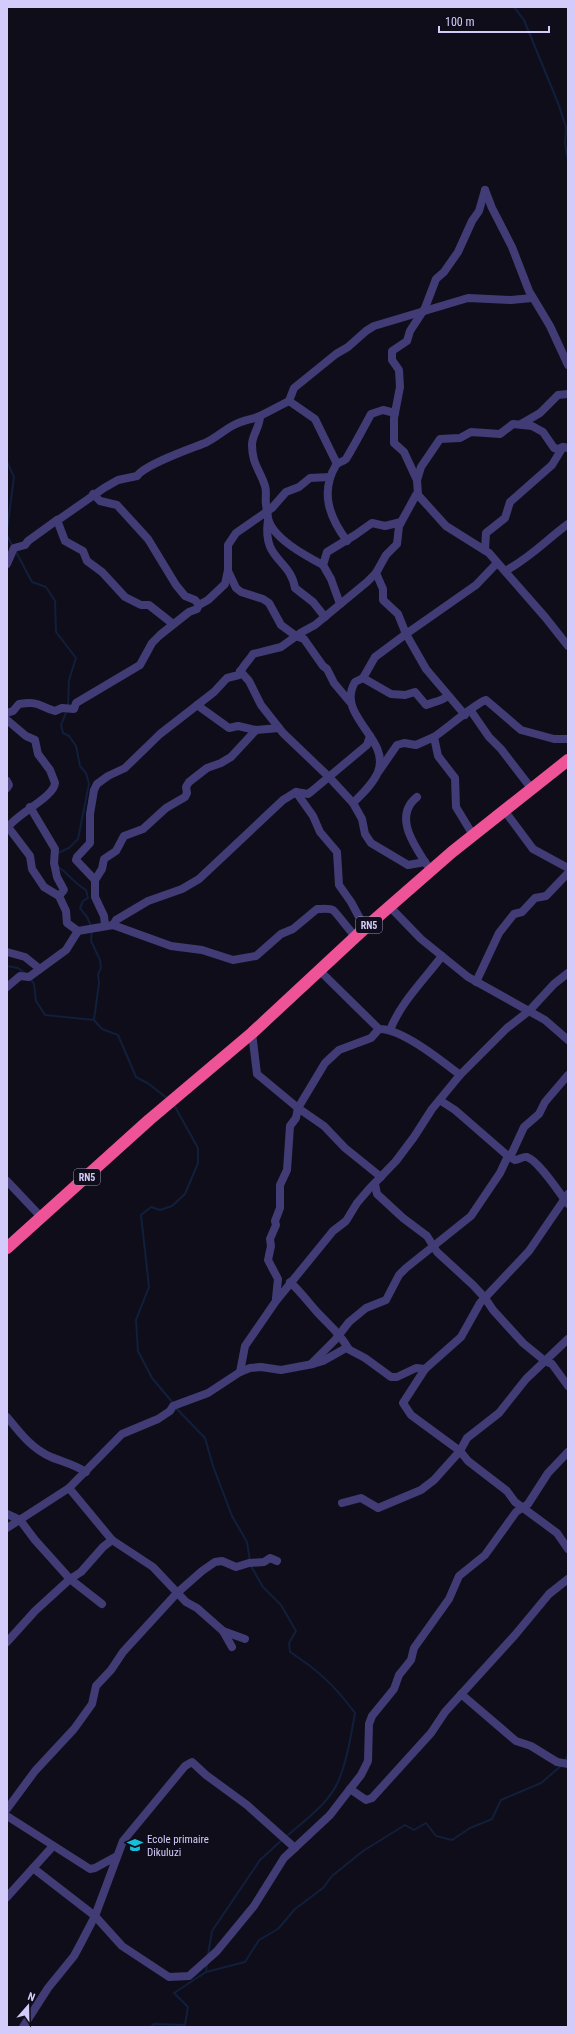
<svg xmlns="http://www.w3.org/2000/svg" width="575" height="2034" font-family="'Roboto Condensed',sans-serif">
  <style>
    .lines { fill: none; stroke-linecap: round; stroke-linejoin: round }
    .stream { stroke: #101f3b; stroke-width: 2 }
    .minor { stroke: #413c75; stroke-width: 8 }
    .highway { stroke: #ed5396; stroke-width: 12 }
    .labels { text-anchor: middle; stroke-width: 3; stroke-linejoin: round; paint-order: stroke }
    .shield { fill: #100d1a; stroke: #9892b7; stroke-width: 1 }
    .shield-label { font-size: 10px; font-weight: bold; fill: #d3cbfa }
    .poi-label { font-size: 11px; fill: #d3cbfa; stroke: #100d1a; text-anchor: start }
  </style>
  <rect width="100%" height="100%" fill="#100d1a"/>
  <g class="lines">
    <g class="stream">
      <path d="M514 7 524 20 558 103 566 127 565 144 568 160"/>
      <path d="M7 462 14 477 7 530"/>
      <path d="M7 535 13 547"/>
      <path d="M15 550 32 582 46 587 55 601 56 632 76 658 69 680 68 706"/>
      <path d="M58 853 69 848 78 839 89 784 86 773 80 766 76 746 69 736 63 733 61 725 67 710"/>
      <path d="M57 866C68 873 75 884 86 890L88 898 83 901 80 908 87 917 91 926"/>
      <path d="M92 930 91 941 100 960 101 968 98 974 99 983 94 1020"/>
      <path d="M7 966 18 968 26 974"/>
      <path d="M30 978 34 984 36 1001 45 1015 94 1020 102 1029 118 1035 136 1077 149 1084 168 1099"/>
      <path d="M173 1403 152 1378 138 1351 136 1320 149 1287 141 1215 151 1207 160 1210 172 1206 185 1194 198 1163V1148L174 1105"/>
      <path d="M175 1407 205 1438 213 1466 232 1516 247 1542 250 1561"/>
      <path d="M251 1566 263 1587 281 1605 296 1631 289 1643 290 1652C318 1670 335 1686 355 1713 351 1735 347 1761 338 1782 328 1804 304 1821 287 1836"/>
      <path d="M565 1762 568 1754"/>
      <path d="M208 1955 212 1931 260 1860 283 1839"/>
      <path d="M206 1972 245 1962 259 1940 278 1929 295 1909 323 1888 332 1876 363 1851 405 1825 414 1830 426 1823 436 1836 452 1840 470 1828 492 1819 501 1800 541 1783 562 1765"/>
      <path d="M151 2027 154 2024 185 2025 188 2007 174 1993 206 1972 207 1963"/>
    </g>
    <g class="minor">
      <path d="M485 190 492 208 512 247 529 291 550 326 568 365"/>
      <path d="M289 401 315 419 337 464"/>
      <path d="M521 424 540 413 558 395 568 394"/>
      <path d="M417 480 404 452 394 443V418L400 387 399 370 392 360V351L407 341 410 331 425 308 436 279 444 272 458 252 472 221 479 211 485 190"/>
      <path d="M93 494 100 501 117 505 148 539 176 585 185 596 195 600 199 605"/>
      <path d="M418 495 417 480 421 467 440 439 460 438 471 432 500 434 513 424 532 426 543 432 554 448 558 449 563 447 568 448"/>
      <path d="M268 520C262 561 290 558 295 588L313 602 325 617"/>
      <path d="M347 541C329 517 320 492 336 465 338 462 343 462 346 459 355 444 363 429 371 414L383 410 395 413"/>
      <path d="M485 549 486 533 505 518 510 502 552 465 563 447"/>
      <path d="M7 564 14 548 25 545 28 541 57 520"/>
      <path d="M323 565C306 556 272 538 268 518 268 514 266 508 266 504 265 498 267 492 265 486 260 470 252 464 252 445 252 435 260 427 260 416L289 401 294 388 336 354 348 347 366 331 374 326 468 298 511 300 532 298"/>
      <path d="M228 571 236 588 241 592 263 599 269 603 281 625 296 636 304 639 323 666 327 669 334 683 350 702"/>
      <path d="M505 571C530 558 546 540 568 524"/>
      <path d="M376 573 383 589V600L398 614 406 634 476 585 497 563"/>
      <path d="M340 604 331 579 323 565 327 552 355 535 372 523 385 526 401 522"/>
      <path d="M173 624 149 605H141L125 597 102 572 87 561 83 551 65 541 57 520 61 518 104 488 118 480 137 476C146 464 190 449 205 443 216 438 224 430 234 425 243 420 251 420 260 416"/>
      <path d="M240 671 249 681 261 705 283 733 329 777 353 803 362 819 365 834 371 843 408 865 425 862"/>
      <path d="M363 678 391 694 405 695 415 692 426 705C433 702 442 701 448 696"/>
      <path d="M197 705 229 728 238 726 256 730 279 728"/>
      <path d="M471 711 489 737 501 749 531 788"/>
      <path d="M7 713 13 711 19 704C41 701 37 706 55 711L62 708 74 709 76 703 140 665 152 643 160 635 189 612 197 609 199 605 208 600 225 584 228 570V545L236 533 272 508 286 492 299 487 310 478 330 477"/>
      <path d="M7 720 26 736 35 740 38 754 50 770 55 783C54 797 18 813 8 827L30 856 32 869 44 887 59 896 66 911 67 923 78 931"/>
      <path d="M379 771 397 745 404 743 416 745 434 737"/>
      <path d="M7 781 9 785 7 788"/>
      <path d="M296 792 313 816 320 832 337 852 339 885 351 902 365 928"/>
      <path d="M417 797C393 816 414 845 427 865"/>
      <path d="M353 803C362 794 373 784 378 772 391 738 335 716 355 682L363 678 375 657 406 634 426 669 465 715"/>
      <path d="M30 807 55 849 54 863 57 877 64 890 59 896"/>
      <path d="M504 810 533 849 568 868"/>
      <path d="M473 835 456 807 455 778 438 756 434 737C445 730 477 702 486 700L521 730 554 739H568"/>
      <path d="M95 880 102 869 104 859 116 851 124 836 143 829 166 808 185 797 187 793 186 787 189 782 207 768 221 763 231 757 256 730"/>
      <path d="M390 907 421 939 468 977 545 1020 568 1040"/>
      <path d="M105 925 104 916 95 897V880L76 860 77 857 90 843V814L94 790 97 784 108 776 125 768 160 734 214 692 227 678 239 675C242 666 249 661 253 654L281 647 302 632 315 625 367 582 376 573 386 555 397 544 399 526 416 495H418L446 526 489 553 545 617 568 646"/>
      <path d="M113 925 116 920 148 901 182 889 199 879 283 800 296 792 308 794 312 791 367 745 370 736"/>
      <path d="M7 952 25 957 40 969"/>
      <path d="M319 970 379 1029C401 1028 442 1061 460 1075"/>
      <path d="M476 982 499 933 514 914 522 912 535 898 546 896 568 873"/>
      <path d="M7 987 20 976 29 977 66 950 78 931 113 925 171 946 202 950 233 960 256 956 281 934 293 929 317 909C322 909 329 908 333 910 336 912 351 933 356 937"/>
      <path d="M390 1030C401 1002 424 980 442 956"/>
      <path d="M252 1033 257 1074 298 1108 324 1126 345 1148 381 1177"/>
      <path d="M441 1101 455 1110 508 1156 515 1160C519 1160 523 1156 527 1157 539 1161 560 1194 568 1204"/>
      <path d="M7 1181 42 1218"/>
      <path d="M375 1184 377 1194 403 1218 427 1236 437 1252 473 1285 485 1298 493 1310 523 1343 545 1361 552 1364 568 1386"/>
      <path d="M568 1194 529 1251 480 1303 461 1337 425 1369 403 1403 411 1415 460 1451 468 1461 507 1491 515 1502 557 1533 568 1549"/>
      <path d="M290 1282C300 1291 308 1302 317 1312 329 1325 339 1332 348 1348"/>
      <path d="M276 1298 278 1279 268 1260 271 1246 270 1239 276 1225 275 1221 280 1208V1185L287 1170 290 1126 296 1118 298 1108 325 1063 339 1050 371 1038 379 1029"/>
      <path d="M311 1364 335 1340 349 1322 366 1308 386 1300 399 1275 406 1268 471 1216 500 1173 508 1156 512 1153 524 1127 539 1114 545 1102 568 1075"/>
      <path d="M240 1372 245 1346 276 1301 333 1231 346 1221 357 1203 369 1189 396 1161 414 1137 432 1109 460 1075 507 1028 529 1011 554 984 568 973"/>
      <path d="M7 1417C20 1433 32 1449 51 1457 63 1462 74 1464 86 1472"/>
      <path d="M69 1488 112 1540 153 1567 186 1602 197 1608 223 1631 245 1639"/>
      <path d="M342 1503 361 1498 378 1508 421 1490 434 1480 460 1451 467 1438 499 1413 526 1379 568 1339"/>
      <path d="M7 1514 20 1520 35 1540 70 1579 102 1604"/>
      <path d="M7 1528 69 1488 122 1434 158 1419 170 1411 173 1406 208 1393 240 1372 250 1368 261 1367 281 1370 313 1364 323 1361 346 1348 365 1358 391 1377H397L416 1368 425 1369"/>
      <path d="M223 1631 232 1647"/>
      <path d="M7 1642 35 1611 70 1579 81 1572 103 1547 112 1540"/>
      <path d="M461 1694 516 1741 531 1746 557 1762 568 1764"/>
      <path d="M350 1789 361 1775 368 1761 369 1724 372 1716 394 1689 399 1675 411 1660 414 1648 449 1599 459 1576 485 1555 516 1512 528 1504 548 1473 568 1452"/>
      <path d="M7 1809 35 1771 74 1729 92 1704 96 1686 111 1670 123 1652 177 1593 202 1571 215 1562 222 1561 236 1567 249 1563 264 1562 270 1558 277 1561"/>
      <path d="M7 1816 90 1869 95 1868 117 1856"/>
      <path d="M33 1868 95 1916 122 1946 169 1977 189 1976 217 1951 254 1906 284 1858 330 1815 350 1789 366 1800 372 1798 431 1733 445 1712 515 1635 549 1594 568 1579"/>
      <path d="M7 1897 53 1846"/>
      <path d="M23 2027 48 1988 74 1956 81 1943 95 1916 123 1841 185 1766 192 1762 206 1775 247 1805 295 1848"/>
    </g>
    <path class="highway" d="M7 1248 149 1120 252 1033 365 928 452 852 568 760"/>
  </g>
  <defs>
    <symbol id="school-bare" viewBox="-9 -9 18 18"><path d="M0-5L7-2L0 1L-7-2ZM-4 1L0 2.5L4 1V4Q0 6-4 4Z" fill="#17beda" stroke="#100d1a" stroke-width="2.5" paint-order="stroke"/></symbol>
  </defs>
  <g fill-rule="evenodd">
    <use href="#school-bare" x="124" y="1834" width="22" height="22"/>
  </g>
  <g class="labels">
    <g class="shield">
      <rect x="356" y="917" width="26" height="16" rx="3"/>
      <rect x="74" y="1169" width="26" height="16" rx="3"/>
    </g>
    <g class="shield-label">
      <text x="369" y="929">RN5</text>
      <text x="87" y="1181">RN5</text>
    </g>
    <g class="poi-label">
      <text x="147" y="1843">Ecole primaire<tspan x="147" dy="13">Dikuluzi</tspan></text>
    </g>
  </g>
  <rect width="575" height="2034" fill="none" stroke="#d3cbfa" stroke-width="16"/>
  <g transform="translate(28 2006) rotate(20)" stroke="#100d1a" stroke-width="3" paint-order="stroke">
  <path d="M0-3L7 15L0 10L-7 15Z" fill="#d3cbfa"/>
  <text y="-6" font-size="11" font-weight="bold" text-anchor="middle" fill="#d3cbfa">N</text>
  </g>
  <path d="M439 26v6h110v-6" fill="none" stroke="#d3cbfa" stroke-width="2"/>
  <text x="445" y="26" font-size="12" fill="#d3cbfa" stroke="#100d1a" stroke-width="3" paint-order="stroke">100 m</text>
</svg>
